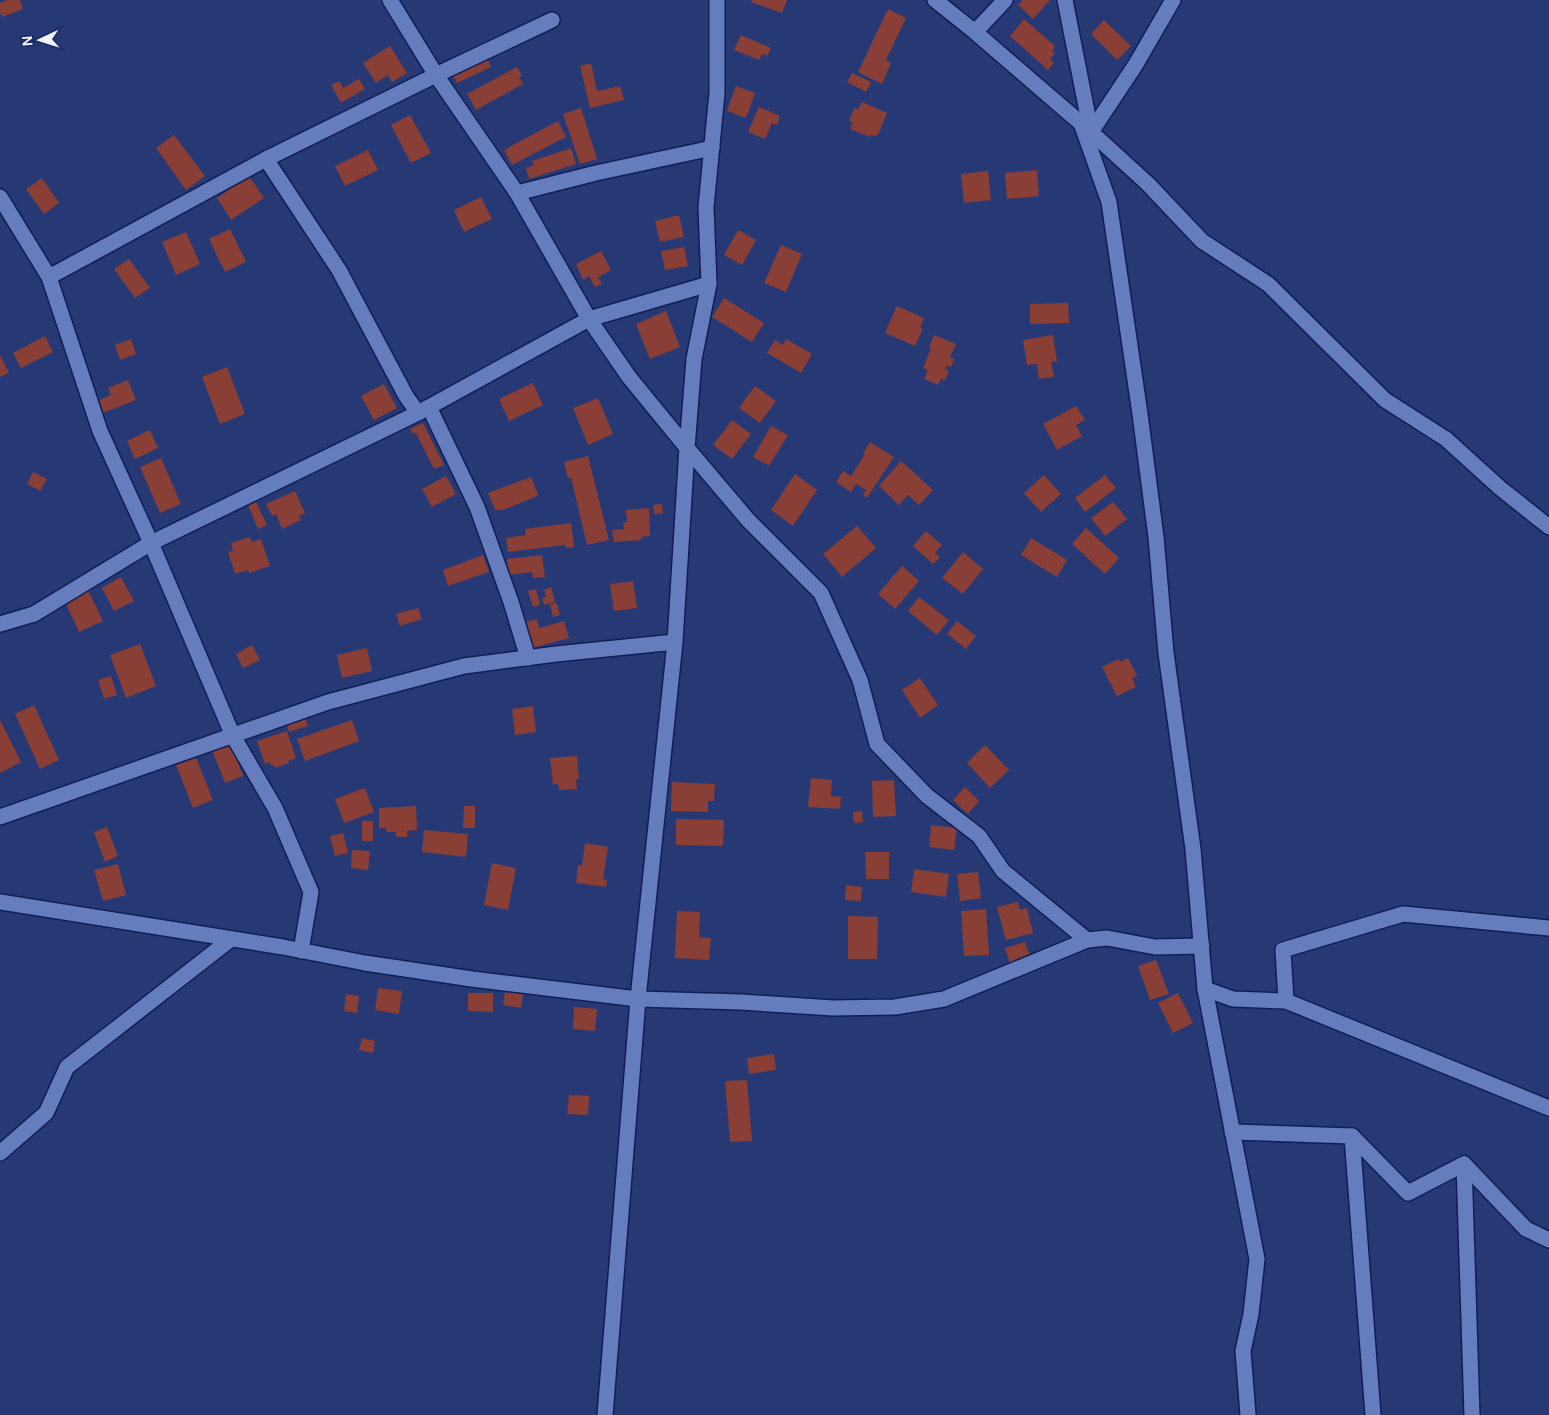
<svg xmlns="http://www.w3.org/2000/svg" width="1549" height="1415" font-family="'DM Sans',sans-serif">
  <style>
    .building { fill: #893e36 }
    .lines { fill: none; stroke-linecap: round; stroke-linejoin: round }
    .street-casing { stroke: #101e56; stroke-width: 18 }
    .street { stroke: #657cbd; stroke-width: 15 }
  </style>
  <rect width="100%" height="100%" fill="#273974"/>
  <g class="building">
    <path d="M7 0H20L23 9 2 17 0 12V3Z"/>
    <path d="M752 0H787L782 13 751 2Z"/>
    <path d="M1023 0H1050L1033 19 1018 5Z"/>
    <path d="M888 9 906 18 886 60 891 63 882 84 858 72Z"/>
    <path d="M1024 19 1055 46 1052 51 1055 53 1050 59 1054 63 1048 70 1010 36Z"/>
    <path d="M1104 20 1131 46 1117 60 1091 34Z"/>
    <path d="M741 35 771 48 767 56 762 54 759 60 734 50Z"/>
    <path d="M390 46 407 73 392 82 388 75 376 83 363 63Z"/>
    <path d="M485 54 491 67 457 83 451 70Z"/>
    <path d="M591 63 597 91 620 86 624 100 590 108 580 66Z"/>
    <path d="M517 67 522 76 519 77 523 84 476 110 467 94Z"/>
    <path d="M852 73 871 82 866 92 847 82Z"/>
    <path d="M359 79 365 89 341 103 331 85 339 81 343 88Z"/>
    <path d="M736 86 755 93 746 118 727 111Z"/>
    <path d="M862 102 887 113 878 135 874 136 871 135 870 137 850 129 853 122 849 121 854 108 858 110Z"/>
    <path d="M759 107 780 116 777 125 772 123 765 139 748 132Z"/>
    <path d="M581 108 597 159 580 164 563 114Z"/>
    <path d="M410 115 431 153 411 163 391 125Z"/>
    <path d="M558 121 566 137 512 165 504 150Z"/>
    <path d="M174 135 205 176 186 190 156 148Z"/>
    <path d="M571 148 576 164 529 179 526 168 534 165 532 161Z"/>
    <path d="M368 150 378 170 345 186 335 166Z"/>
    <path d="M1037 170 1039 196 1007 199 1005 173Z"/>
    <path d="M988 171 991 200 964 203 961 174Z"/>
    <path d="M249 176 264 198 231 220 217 198Z"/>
    <path d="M42 178 59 203 44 214 26 189Z"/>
    <path d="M481 197 492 219 464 232 454 210Z"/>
    <path d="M679 215 684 237 660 242 655 221Z"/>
    <path d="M230 229 246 262 225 272 209 239Z"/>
    <path d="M738 230 756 240 742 265 724 255Z"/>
    <path d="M186 232 200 264 176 275 162 242Z"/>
    <path d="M781 245 802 254 786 292 764 283Z"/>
    <path d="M684 247 688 266 665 270 661 251Z"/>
    <path d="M601 251 611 270 598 277 602 284 595 287 589 276 583 280 576 264Z"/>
    <path d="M129 259 150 288 135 298 114 269Z"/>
    <path d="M724 298 764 323 752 342 712 317Z"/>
    <path d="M1068 303 1069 323 1030 324V304Z"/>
    <path d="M897 306 924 318 920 328 923 329 915 346 885 333Z"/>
    <path d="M666 311 680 347 650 359 636 324Z"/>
    <path d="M934 335 956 344 950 357 954 359 951 367 947 366 945 369 949 371 945 380 941 379 938 385 924 379 928 370 923 368 931 348 929 347Z"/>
    <path d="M1053 335 1057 361 1051 362 1054 377 1039 379 1037 364 1027 365 1023 340Z"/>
    <path d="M45 336 53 352 21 368 13 353Z"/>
    <path d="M131 339 136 354 120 360 115 345Z"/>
    <path d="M786 339 812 354 801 373 767 353 775 340 783 345Z"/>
    <path d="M0 355 9 373 0 377Z"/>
    <path d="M227 367 245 414 220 424 202 377Z"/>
    <path d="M128 380 136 400 103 413 98 401 111 395 108 388Z"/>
    <path d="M533 383 543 405 509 421 499 399Z"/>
    <path d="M384 384 397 408 374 420 361 396Z"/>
    <path d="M755 386 776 401 760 423 739 408Z"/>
    <path d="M598 398 613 434 588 445 573 408Z"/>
    <path d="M1076 406 1085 420 1076 425 1082 436 1057 450 1043 424Z"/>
    <path d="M732 420 751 434 732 459 713 445Z"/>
    <path d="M423 423 444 465 434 469 416 433 413 434 410 429Z"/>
    <path d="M771 426 788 435 769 466 753 457Z"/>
    <path d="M150 430 158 448 135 459 127 441Z"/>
    <path d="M870 442 894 457 867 498 863 495 866 490 856 484 851 492 836 482 843 471 851 476 865 454 863 453Z"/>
    <path d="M588 456 609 540 587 545 571 478H568L564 462Z"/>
    <path d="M161 458 181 504 160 513 140 467Z"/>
    <path d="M901 461 933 490 919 505 908 495 899 505 879 486Z"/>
    <path d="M33 472 47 479 40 491 27 484Z"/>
    <path d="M795 474 817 490 793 526 771 510Z"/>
    <path d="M1044 475 1061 494 1041 512 1024 493Z"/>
    <path d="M1105 475 1116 488 1085 512 1075 498Z"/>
    <path d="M446 476 456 494 432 507 422 489Z"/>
    <path d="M531 477 538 494 535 497 503 510H495L488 493Z"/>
    <path d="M295 491 305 513 299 516 301 520 282 529 276 514 272 516 266 504Z"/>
    <path d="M256 502 267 525 258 529 248 505Z"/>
    <path d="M1113 502 1127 519 1105 536 1091 518Z"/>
    <path d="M662 504 663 513 654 514 653 505Z"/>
    <path d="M649 508 650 536 641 537 642 540 614 542 612 530 624 529 623 522H627L626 510Z"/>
    <path d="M571 523 574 547 566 548 565 545 508 552 506 538 526 535 525 529Z"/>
    <path d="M857 526 876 548 842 577 823 554Z"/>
    <path d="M1086 528 1119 558 1105 574 1072 544Z"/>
    <path d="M926 531 942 545 935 553 940 557 933 564 913 546Z"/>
    <path d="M250 537 252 542 261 539 270 566 249 573 248 570 235 574 228 552 233 551 231 543Z"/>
    <path d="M1031 538 1067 560 1057 577 1021 555Z"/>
    <path d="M963 552 983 569 963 594 942 578Z"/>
    <path d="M483 555 489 572 448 586 443 570Z"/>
    <path d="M542 555 545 577 533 578 532 572 508 575 507 559Z"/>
    <path d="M902 566 919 581 895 609 878 594Z"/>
    <path d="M121 577 134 601 114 611 102 588Z"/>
    <path d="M633 581 637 608 614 611 610 584Z"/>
    <path d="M86 586 103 621 79 632 63 597Z"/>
    <path d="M551 587 555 602 544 605 542 598 546 597 544 590Z"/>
    <path d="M536 589 540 605 533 607 528 591Z"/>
    <path d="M919 597 949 620 937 635 908 611Z"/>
    <path d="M557 603 560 615 553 617 550 604Z"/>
    <path d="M418 608 422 619 400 626 396 614Z"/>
    <path d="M537 619 539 628 564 621 569 638 532 648 526 622Z"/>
    <path d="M957 621 976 636 966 649 947 634Z"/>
    <path d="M140 644 156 686 126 698 110 655Z"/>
    <path d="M252 645 260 660 243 668 236 654Z"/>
    <path d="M367 648 372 671 342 678 337 655Z"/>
    <path d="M1128 658 1137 676 1132 678 1136 687 1117 696 1102 667 1119 659 1120 662Z"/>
    <path d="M111 676 117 695 104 699 98 680Z"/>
    <path d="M920 678 938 705 920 718 902 690Z"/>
    <path d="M34 705 59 760 40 769 15 714Z"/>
    <path d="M533 706 536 732 515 735 512 709Z"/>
    <path d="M304 715 308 726 289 732 285 721Z"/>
    <path d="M0 720 21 762 0 773Z"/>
    <path d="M352 720 359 741 305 761 297 739Z"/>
    <path d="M287 731 296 758 288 761 289 763 275 768 274 765 271 766 270 762 265 764 257 741Z"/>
    <path d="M230 743 243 776 225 783 212 750Z"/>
    <path d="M985 745 1009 770 990 788 967 763Z"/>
    <path d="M577 756 579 779H576L577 789 559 790 558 784H553L550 758Z"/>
    <path d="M196 758 213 800 193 808 176 765Z"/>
    <path d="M811 778 832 780 831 796 841 797 840 809 808 807Z"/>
    <path d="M894 780 896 816 873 817 872 781Z"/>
    <path d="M672 782 715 784 714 801H708V812L671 811Z"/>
    <path d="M965 787 979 801 968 814 953 800Z"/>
    <path d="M365 788 374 812 344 823 335 799Z"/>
    <path d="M416 806 417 830 407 831V837H396V832H386V828H379V808Z"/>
    <path d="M464 806H475V828H463Z"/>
    <path d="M862 811 863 822 854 823 853 812Z"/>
    <path d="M676 819 724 820 723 846 676 845Z"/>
    <rect x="362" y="821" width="11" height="20"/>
    <path d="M931 825 957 828 954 850 929 847Z"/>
    <path d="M107 827 118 856 105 862 94 832Z"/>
    <path d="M424 830 468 834 466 857 422 852Z"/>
    <path d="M343 833 348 853 335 856 330 836Z"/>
    <path d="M585 843 608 847 603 879 607 880 606 887 576 883 578 865 582 866Z"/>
    <path d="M352 850 370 851 368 870 351 868Z"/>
    <path d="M865 852H889V879H866Z"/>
    <path d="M492 863 516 868 508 910 484 905Z"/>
    <path d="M118 864 126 895 103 901 94 870Z"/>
    <path d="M914 869 949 874 946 897 911 892Z"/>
    <path d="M978 872 981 898 960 901 957 874Z"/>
    <path d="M846 885 862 887 861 901 845 900Z"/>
    <path d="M1018 902 1020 910 1027 908 1033 933 1006 940 997 907Z"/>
    <path d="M986 909 989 955 964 956 961 911Z"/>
    <path d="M677 911 700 912 699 937 711 938 709 960 675 958Z"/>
    <path d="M848 916 878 917 877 959H848Z"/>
    <path d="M1025 942 1030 957 1010 963 1005 948Z"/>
    <path d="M1156 960 1169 994 1150 1000 1138 966Z"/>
    <path d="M378 988 402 991 399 1014 375 1010Z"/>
    <path d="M505 992 523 994 521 1008 503 1005Z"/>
    <path d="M468 993H493V1012L468 1011Z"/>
    <path d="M1178 993 1193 1023 1173 1033 1158 1003Z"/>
    <path d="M346 994 359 996 357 1013 344 1011Z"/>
    <path d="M574 1007 597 1009 595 1031 573 1029Z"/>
    <path d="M362 1038 375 1041 373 1053 359 1050Z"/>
    <path d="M774 1054 776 1070 749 1074 747 1058Z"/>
    <path d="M747 1080 752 1141 730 1142 725 1081Z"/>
    <path d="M569 1095 589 1096 588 1115 567 1114Z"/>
  </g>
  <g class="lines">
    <defs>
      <g id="street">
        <path d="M390 0 436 75 517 193 589 319 629 377 687 448 748 520 821 593 860 680 877 744 927 796 979 836 1003 871 1087 940"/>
        <path d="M935 0 975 32 1091 132 1148 184 1202 241 1268 284 1385 400 1446 439 1500 488 1549 527"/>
        <path d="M1065 0 1091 132"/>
        <path d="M975 32 1005 0"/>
        <path d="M1081 123 1109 202 1140 414 1156 537 1166 653 1193 849 1205 989 1257 1259 1251 1314 1243 1351 1248 1415"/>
        <path d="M1091 132 1136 64 1173 0"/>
        <path d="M266 159 339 270 406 396 418 413"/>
        <path d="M517 193 596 173 712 148"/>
        <path d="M0 197 49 277 100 431 151 543 233 736 275 808 311 892 301 951"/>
        <path d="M49 277 266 159 436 75 552 20"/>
        <path d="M429 407 477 507 511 602 528 658"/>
        <path d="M0 624 34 614 151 543 418 413 589 319 709 284"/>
        <path d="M0 817 328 702 464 666 556 654 675 642"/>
        <path d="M0 902 283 947 365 963 472 979 638 999 741 1002 833 1008 895 1007 944 999 1087 940 1107 938 1155 947 1202 946"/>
        <path d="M1205 989 1233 999 1286 1001 1549 1108"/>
        <path d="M1286 1001 1283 950 1403 914 1549 928"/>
        <path d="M1232 1132 1352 1136 1408 1193 1464 1164 1526 1229 1549 1240"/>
        <path d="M1352 1136 1373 1415"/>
        <path d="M0 1153 46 1113 67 1067 231 939"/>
        <path d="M1464 1164 1472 1415"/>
        <path d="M605 1415 638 999 675 642 687 448 694 359 709 284 706 207 717 93V0"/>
      </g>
    </defs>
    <use href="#street" class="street-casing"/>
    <use href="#street" class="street"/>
  </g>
  <g transform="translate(40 40) rotate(266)" stroke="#1e2e68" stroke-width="4" paint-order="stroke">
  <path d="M0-4L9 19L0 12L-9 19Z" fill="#f2f5fc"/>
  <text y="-8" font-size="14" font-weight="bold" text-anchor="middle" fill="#f2f5fc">N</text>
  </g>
</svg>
